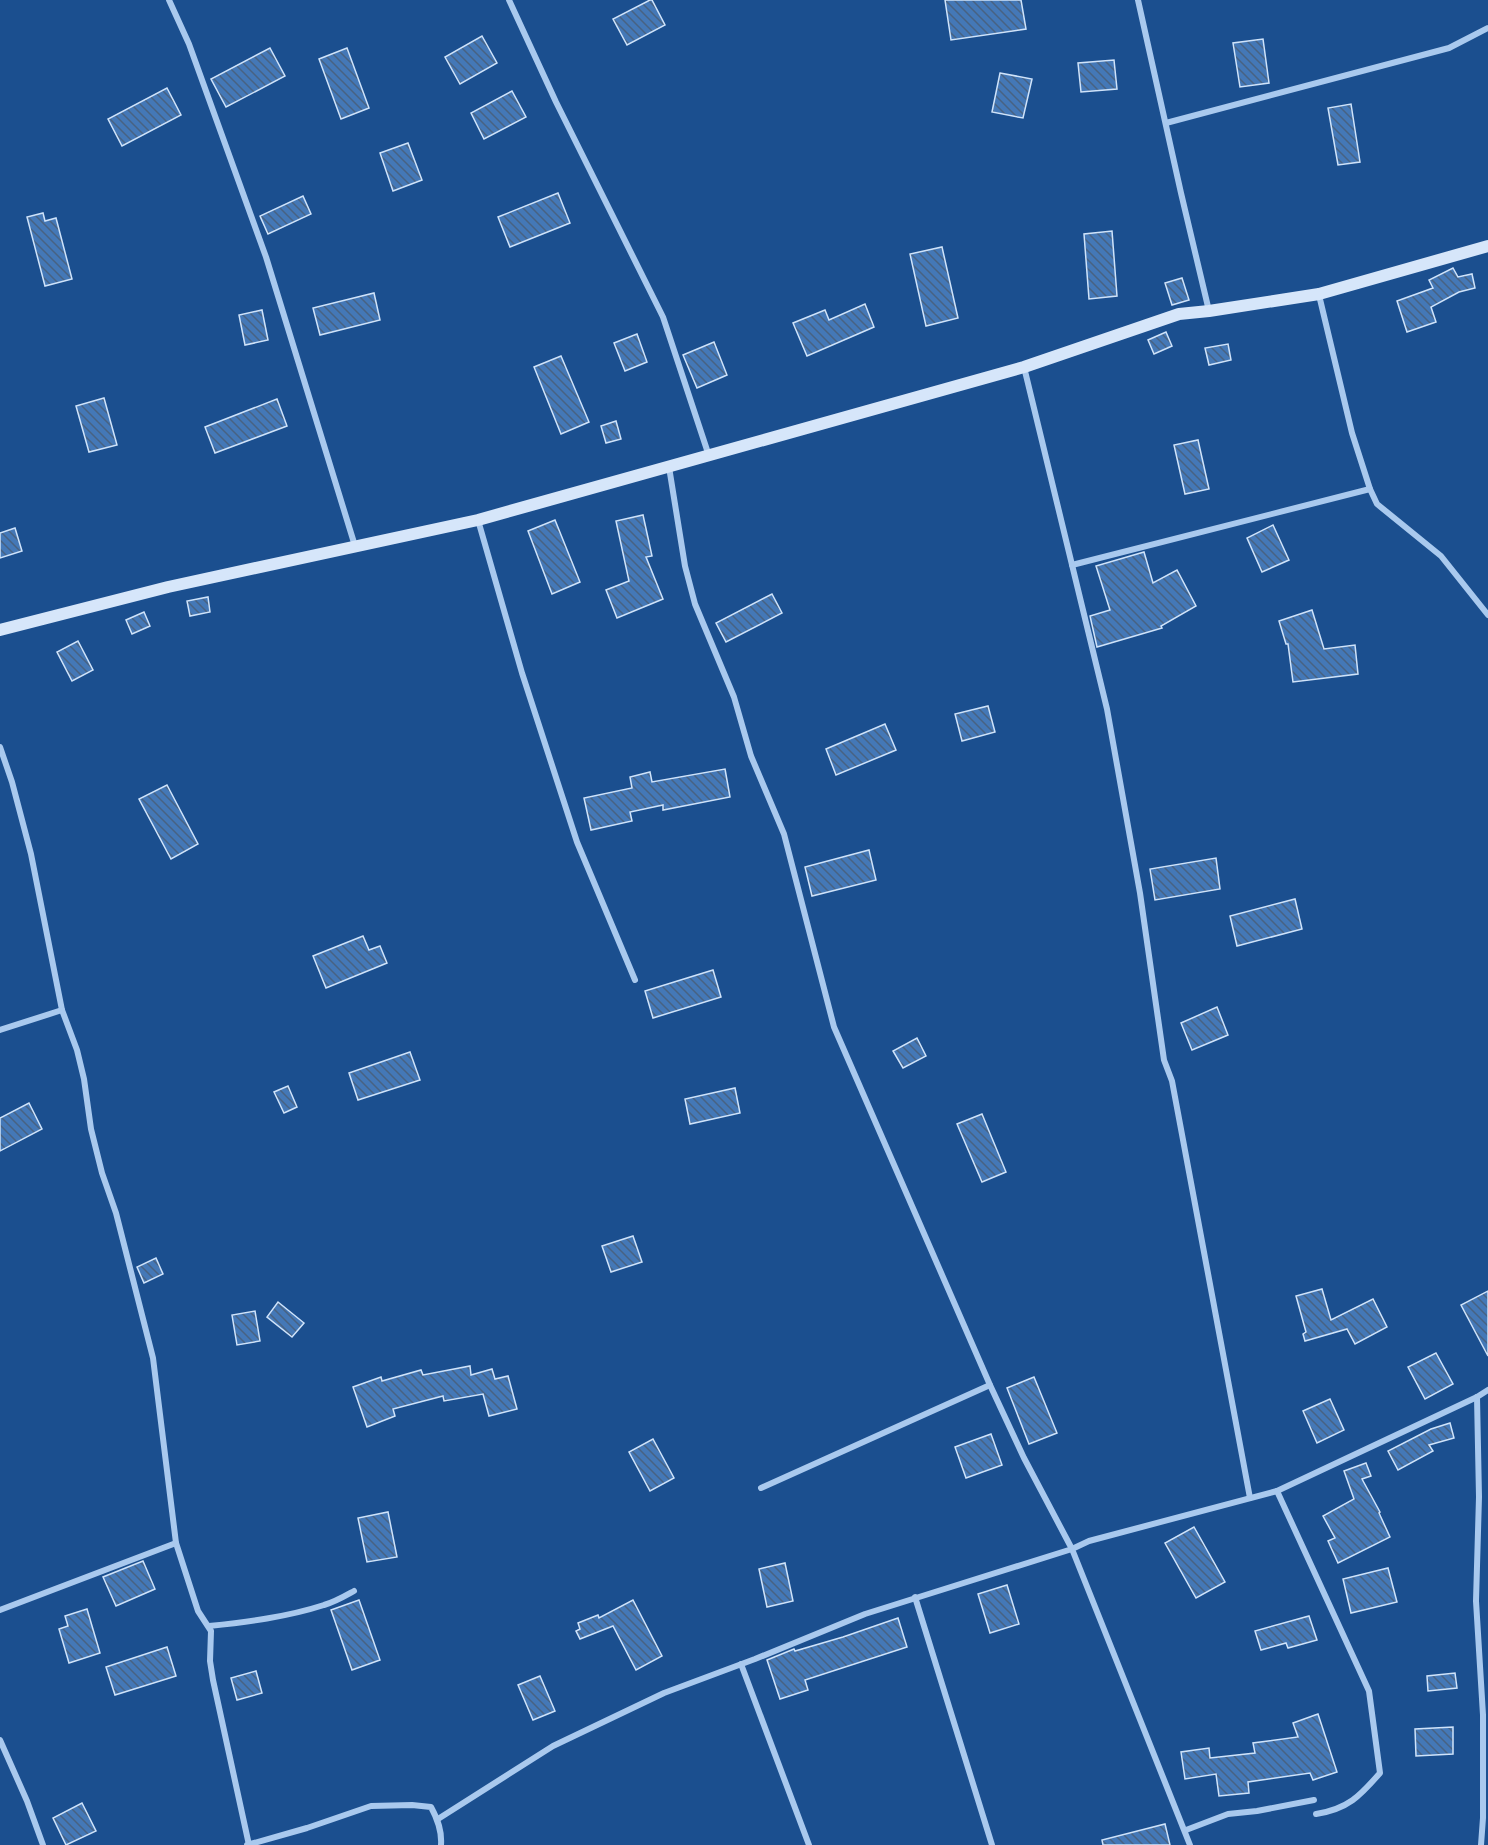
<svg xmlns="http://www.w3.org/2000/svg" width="1488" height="1845" font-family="Poppins,sans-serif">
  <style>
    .building { fill: url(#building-back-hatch); stroke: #cfe3fa; stroke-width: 1.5 }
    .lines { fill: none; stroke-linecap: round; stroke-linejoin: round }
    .street { stroke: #a9c9ee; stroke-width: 6 }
    .secondary { stroke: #d6e6fa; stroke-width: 12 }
  </style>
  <defs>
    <pattern id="building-back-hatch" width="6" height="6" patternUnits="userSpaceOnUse" patternTransform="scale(1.5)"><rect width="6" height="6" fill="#4478b7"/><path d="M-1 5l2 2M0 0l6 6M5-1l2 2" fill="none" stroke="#486282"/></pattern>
  </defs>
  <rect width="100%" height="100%" fill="#1b4f8f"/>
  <g class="building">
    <path d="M650 0H652L665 25 627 45 613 19Z"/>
    <path d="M945 0H1021L1026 29 951 40Z"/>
    <path d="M482 36 497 63 460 84 445 57Z"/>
    <path d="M1263 39 1269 83 1240 87 1233 43Z"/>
    <path d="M270 48 285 76 226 107 211 79Z"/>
    <path d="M347 48 369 108 341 119 319 59Z"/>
    <path d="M1114 60 1117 89 1081 92 1078 63Z"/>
    <path d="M1000 73 1032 79 1023 118 992 112Z"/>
    <path d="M167 88 181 115 122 146 108 119Z"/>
    <path d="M512 91 526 117 484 139 471 113Z"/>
    <path d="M1351 104 1360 162 1338 165 1328 108Z"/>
    <path d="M408 143 422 180 393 191 380 153Z"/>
    <path d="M558 193 570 223 510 247 498 217Z"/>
    <path d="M303 196 311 214 268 234 260 216Z"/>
    <path d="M43 213 45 221 56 218 72 279 45 286 27 217Z"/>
    <path d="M1112 231 1117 296 1089 299 1084 234Z"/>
    <path d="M942 247 958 318 926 326 910 254Z"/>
    <path d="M1453 268 1458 277 1472 274 1475 288 1459 292 1431 307 1436 322 1407 332 1397 301 1433 288 1429 280Z"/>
    <path d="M1182 278 1189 300 1172 305 1165 283Z"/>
    <path d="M374 293 380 320 320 335 313 308Z"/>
    <path d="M865 304 874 327 807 356 793 323 825 310 829 320Z"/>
    <path d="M262 310 268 340 245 345 239 315Z"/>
    <path d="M1166 332 1172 346 1154 354 1148 340Z"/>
    <path d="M637 334 647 362 625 371 614 343Z"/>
    <path d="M714 342 727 375 697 388 683 355Z"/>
    <path d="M1228 344 1231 360 1209 365 1205 348Z"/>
    <path d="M561 356 589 422 561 434 534 367Z"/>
    <path d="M104 398 117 445 89 452 76 406Z"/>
    <path d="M277 399 287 426 215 453 205 427Z"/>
    <path d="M616 421 621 439 606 443 601 426Z"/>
    <path d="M1198 440 1209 489 1185 494 1174 445Z"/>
    <path d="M643 515 652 556 646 557 663 599 617 618 606 590 629 581 616 521Z"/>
    <path d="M555 520 580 582 552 594 528 531Z"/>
    <path d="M1273 525 1289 560 1262 572 1247 538Z"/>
    <path d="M15 528 22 551 0 558V533Z"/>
    <path d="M1144 552 1153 583 1177 570 1196 606 1161 626 1162 628 1097 647 1090 616 1110 610 1096 566Z"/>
    <path d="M772 594 782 613 726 642 716 623Z"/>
    <path d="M208 597 210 612 190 616 187 601Z"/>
    <path d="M1312 610 1324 649 1355 645 1358 674 1293 682 1288 644H1286L1279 621Z"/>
    <path d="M144 612 150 626 132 634 126 620Z"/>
    <path d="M78 641 93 670 72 681 57 652Z"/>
    <path d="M988 706 995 732 962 741 955 714Z"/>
    <path d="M885 724 896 750 836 775 826 749Z"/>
    <path d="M725 769 730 797 663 810V805L630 812 632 821 591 830 584 798 632 788 630 777 650 772 652 782Z"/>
    <path d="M167 785 198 844 171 859 139 799Z"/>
    <path d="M869 850 876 880 812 896 805 867Z"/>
    <path d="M1216 858 1220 889 1155 900 1150 869Z"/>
    <path d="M1295 899 1302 929 1237 946 1230 916Z"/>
    <path d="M363 936 369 950 380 946 387 963 326 988 313 956Z"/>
    <path d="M713 970 721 997 653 1018 645 991Z"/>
    <path d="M1217 1007 1228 1035 1192 1050 1181 1023Z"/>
    <path d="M917 1038 926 1056 903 1068 893 1051Z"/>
    <path d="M410 1052 420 1080 358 1100 349 1073Z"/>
    <path d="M288 1086 297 1107 284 1113 274 1092Z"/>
    <path d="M735 1088 740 1113 690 1124 685 1099Z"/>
    <path d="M29 1103 42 1129 0 1151V1118Z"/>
    <path d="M982 1114 1006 1172 982 1182 957 1124Z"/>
    <path d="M633 1236 642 1262 611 1272 602 1246Z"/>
    <path d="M156 1258 163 1274 144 1283 137 1267Z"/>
    <path d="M1322 1289 1331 1320 1373 1299 1387 1327 1355 1344 1347 1329 1305 1341 1303 1334 1306 1332 1296 1296Z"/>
    <path d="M1488 1291V1356L1461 1305Z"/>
    <path d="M278 1302 304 1323 292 1337 267 1317Z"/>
    <path d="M255 1311 260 1341 237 1345 232 1315Z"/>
    <path d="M1436 1353 1453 1384 1425 1399 1408 1367Z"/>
    <path d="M470 1366 471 1375 492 1369 495 1379 508 1376 517 1409 489 1416 483 1394 444 1401 443 1396 393 1409 395 1416 367 1427 353 1387 381 1377 382 1381 421 1370 423 1375Z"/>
    <path d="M1034 1377 1057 1433 1029 1444 1007 1388Z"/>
    <path d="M1330 1399 1344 1430 1317 1443 1303 1411Z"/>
    <path d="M1450 1423 1454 1438 1429 1445 1433 1451 1398 1470 1388 1451 1431 1429Z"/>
    <path d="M991 1434 1002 1465 966 1478 955 1447Z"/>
    <path d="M653 1439 674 1478 650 1491 629 1452Z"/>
    <path d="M1366 1463 1371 1476 1362 1479 1380 1512 1379 1513 1390 1537 1338 1563 1328 1541 1335 1538 1323 1516 1354 1499 1344 1471Z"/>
    <path d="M388 1512 397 1557 367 1562 358 1518Z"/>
    <path d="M1194 1527 1225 1582 1196 1598 1165 1543Z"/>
    <path d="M143 1561 155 1589 116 1606 103 1577Z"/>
    <path d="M785 1563 793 1601 767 1607 759 1569Z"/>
    <path d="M1388 1568 1397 1602 1351 1613 1343 1579Z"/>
    <path d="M1007 1585 1019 1624 990 1633 978 1594Z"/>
    <path d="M359 1600 380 1660 352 1670 331 1610Z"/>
    <path d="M633 1600 662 1656 636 1670 613 1626 580 1639 576 1631 580 1629 578 1623 598 1615 599 1618Z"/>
    <path d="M87 1609 100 1653 69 1663 59 1629 68 1626 65 1616Z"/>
    <path d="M1309 1616 1317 1640 1288 1648 1286 1643 1261 1650 1255 1631Z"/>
    <path d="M898 1618 907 1647 805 1680 808 1690 780 1699 767 1660 794 1649 795 1651 843 1637Z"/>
    <path d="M167 1647 176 1676 115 1695 106 1667Z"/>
    <path d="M256 1671 262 1693 237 1700 231 1678Z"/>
    <path d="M1455 1673 1457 1688 1428 1691 1427 1676Z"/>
    <path d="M540 1676 555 1711 533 1720 518 1685Z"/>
    <path d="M1318 1714 1337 1772 1313 1780 1310 1773 1248 1782 1249 1793 1219 1796 1216 1774 1185 1779 1181 1752 1209 1748 1210 1758 1255 1753 1253 1743 1298 1737 1293 1723Z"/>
    <path d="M1453 1727V1754L1416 1756 1415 1729Z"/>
    <path d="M82 1803 96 1831 66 1845 53 1818Z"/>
    <path d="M1165 1824 1170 1845H1103L1102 1840Z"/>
  </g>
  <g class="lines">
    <g class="street">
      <path d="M169 0 189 44 266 257 355 546"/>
      <path d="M509 0 556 102 663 317 709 456"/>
      <path d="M1138 0 1181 193 1209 311"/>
      <path d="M1166 123 1449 48 1488 28"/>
      <path d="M1319 295 1352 433 1370 489 1377 504 1441 556 1488 615"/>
      <path d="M1024 367 1107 709 1140 893 1164 1060 1172 1081 1250 1498"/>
      <path d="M478 520 522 673 577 842 635 980"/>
      <path d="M1072 565 1370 489"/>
      <path d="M0 747 12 782 31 854 62 1010 77 1050 84 1079 91 1129 102 1173 116 1213 153 1358 176 1543 198 1611 211 1631 210 1661 213 1680 249 1845"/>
      <path d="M0 1030 62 1010"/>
      <path d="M1477 1397 1479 1497 1476 1601 1483 1715V1818L1481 1845"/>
      <path d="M761 1488 990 1385"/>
      <path d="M1277 1491 1369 1691 1380 1773C1360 1796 1348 1809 1316 1814"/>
      <path d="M915 1597 992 1845"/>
      <path d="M0 1610 176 1543"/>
      <path d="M209 1626C247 1622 287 1617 324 1605 335 1602 345 1596 354 1591"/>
      <path d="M741 1664 809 1845"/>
      <path d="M0 1740 27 1801 43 1845"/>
      <path d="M438 1819 553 1746 664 1693 755 1659 865 1614 1072 1549 1024 1458 990 1385 834 1027 784 834 751 756 734 697 695 604 685 566 669 467"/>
      <path d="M1186 1830 1228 1814 1257 1811 1314 1800"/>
      <path d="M247 1845 307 1828 371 1806 412 1805 431 1807C438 1820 442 1831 441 1845"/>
      <path d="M1190 1845 1072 1549 1089 1541 1277 1491 1477 1397 1488 1390"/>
    </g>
    <path class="secondary" d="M0 630 168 587 478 520 1024 367 1179 314 1209 311 1319 294 1488 246"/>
  </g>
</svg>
